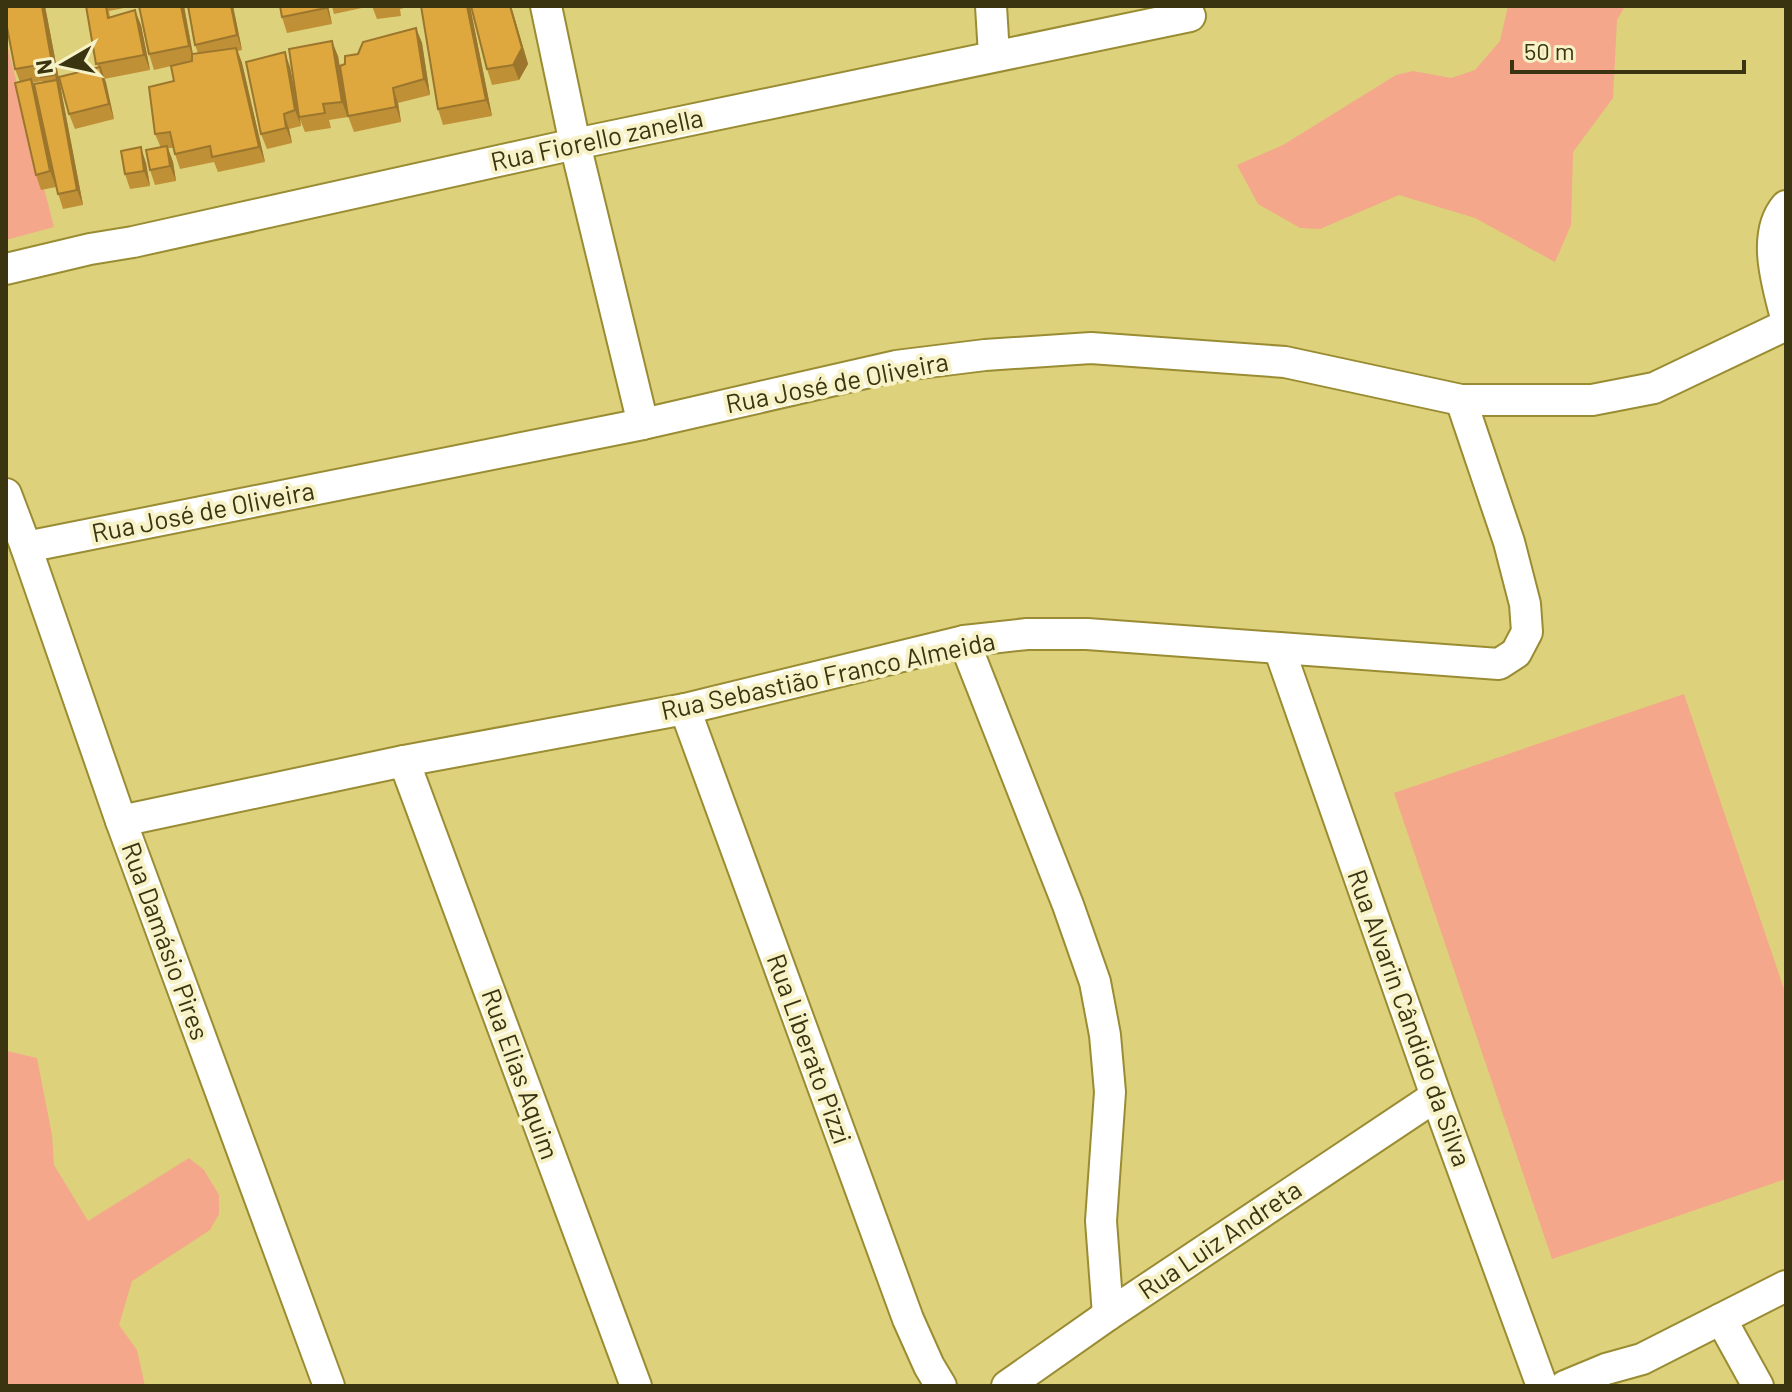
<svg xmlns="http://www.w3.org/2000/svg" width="1792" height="1392" font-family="Barlow,sans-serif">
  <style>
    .green { fill: #f4a78a }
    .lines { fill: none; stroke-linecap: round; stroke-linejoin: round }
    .minor-casing { stroke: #998c33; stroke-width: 34 }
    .minor { stroke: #fff; stroke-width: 30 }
    .wall { fill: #bf9036; fill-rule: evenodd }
    .shaded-wall { fill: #9b762c }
    .building { fill: #dea83f; stroke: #9b762c; stroke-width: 2 }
    .labels { text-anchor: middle; stroke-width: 8; stroke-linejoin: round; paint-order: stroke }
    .street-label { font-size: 26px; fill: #3a3510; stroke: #f7f2c8 }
  </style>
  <rect width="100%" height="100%" fill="#ded17b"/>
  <g class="green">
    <path d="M1508 6H1625L1617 20 1613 98 1573 152 1571 225 1555 262 1475 218 1399 195 1320 229 1300 228 1258 204 1237 165 1283 145 1396 75 1413 71 1451 78 1475 70 1500 41Z"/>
    <path d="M6 41 54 227 6 240Z"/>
    <path d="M1684 694 1786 995V1179L1552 1259 1394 793Z"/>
    <path d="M7 1051 37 1058 52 1135 54 1165 88 1221 189 1158 204 1170 219 1195V1214L210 1230 132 1281 119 1325 137 1350 145 1386H6Z"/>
  </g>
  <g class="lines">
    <defs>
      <g id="minor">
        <path d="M546 6 575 144 643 424"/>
        <path d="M991 6 994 55"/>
        <path d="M1786 206C1761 235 1778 286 1786 318"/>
        <path d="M6 269 90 249 133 242 575 144 1190 16"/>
        <path d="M6 494 26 547 121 821 329 1386"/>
        <path d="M26 547 643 424 896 366 985 355 1091 348 1285 362 1461 400H1592L1654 388 1786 325"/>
        <path d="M964 641 1068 905 1095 982 1105 1035 1110 1092 1101 1221 1108 1315"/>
        <path d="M1279 648 1436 1096 1542 1386"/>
        <path d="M685 709 908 1319 929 1366 941 1386"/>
        <path d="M404 761 636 1386"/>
        <path d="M121 821 404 761 685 709 964 641 1027 634H1087L1499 664 1516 653 1527 632 1525 604 1509 542 1461 400"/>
        <path d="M1721 1319 1758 1386"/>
        <path d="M1007 1386 1108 1315 1436 1096"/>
        <path d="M1565 1386 1606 1369 1642 1359 1786 1286"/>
      </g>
    </defs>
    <use href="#minor" class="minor-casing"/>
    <use href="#minor" class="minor"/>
  </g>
  <g class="wall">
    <path d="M45 6 83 205 63 209 56 187 41 190 36 175 20 82 15 69ZM42 81 43 82 37 94 32 83Z"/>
    <path d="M86 6H134L109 11 110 17 141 25 150 70 104 79 114 119 75 129 69 114 98 68Z"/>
    <path d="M139 6H184L193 54 198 53 195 45 233 6 242 50 238 51 242 63 265 162 218 172 214 162 180 169 173 148H168L173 162 176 181 155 185 150 170 161 148 155 134 174 81 171 66 154 70 149 54Z"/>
    <path d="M328 6 332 24 287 33 282 17Z"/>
    <path d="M332 6H371L334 14Z"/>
    <path d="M372 6H412L400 9 401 16 377 19Z"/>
    <path d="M421 6H470L492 116 443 125 438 109Z"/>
    <path d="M471 6H511L528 64 519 80 492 85 487 69Z"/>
    <path d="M416 28 422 43 430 95 398 103 401 122 354 132 348 116 345 64 358 54Z"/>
    <path d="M338 56 348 117 329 120 331 128 305 132 299 117Z"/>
    <path d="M290 67 301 126 289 129 292 143 267 149 261 134Z"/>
    <path d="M146 163 150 186 130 189 125 174Z"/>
  </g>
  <g class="shaded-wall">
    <path d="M42 6H45L83 205 77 190Z"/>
    <path d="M181 6H184L194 61 189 46Z"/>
    <path d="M231 6H233L242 50 237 35Z"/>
    <path d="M326 6H328L332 24Z"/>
    <path d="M467 6H470L492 116 486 100Z"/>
    <path d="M510 6H511L528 64 519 80 513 65Z"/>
    <path d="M135 10 141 25 150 70 144 55Z"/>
    <path d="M416 28 422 43 430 95 424 79Z"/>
    <path d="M332 41 338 56 348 117 342 102Z"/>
    <path d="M236 48 242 63 265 162 259 147Z"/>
    <path d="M285 52 290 67 301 126 295 110Z"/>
    <path d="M100 67 106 82 114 119 109 104Z"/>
    <path d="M31 79 37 94 56 187 50 171Z"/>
    <path d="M393 88 398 103 401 122 396 107Z"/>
    <path d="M284 114 289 129 292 143 286 128Z"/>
    <path d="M167 146 173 162 176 181 170 166Z"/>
    <path d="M141 147 146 163 150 186 144 171Z"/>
  </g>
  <g class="building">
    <path d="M6 6H42L54 75 41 77 39 65 15 69 6 22Z"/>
    <path d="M86 6H106L108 18 135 10 144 55 96 64Z"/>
    <path d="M139 6H181L189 46 149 54Z"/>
    <path d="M188 6H231L237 35 195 45Z"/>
    <path d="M280 6H326V8L282 17Z"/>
    <path d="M421 6H467L486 100 438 109Z"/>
    <path d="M471 6H510L522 48 513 65 487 69Z"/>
    <path d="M416 28 424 79 393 88 396 107 348 116 340 66 345 64V56L358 54 363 42Z"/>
    <path d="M332 41 342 102 323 104 325 113 299 117 289 49Z"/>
    <path d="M236 48 259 147 212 157 210 146 175 154 170 132 155 134 149 87 174 81 171 66 192 61V54Z"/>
    <path d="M285 52 295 110 284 114 286 128 261 134 246 62Z"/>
    <path d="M100 67 109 104 69 114 59 77Z"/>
    <path d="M31 79 50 171 36 175 15 83Z"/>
    <path d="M57 80 77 190 58 194 34 84Z"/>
    <path d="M167 146 170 166 150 170 146 150Z"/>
    <path d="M141 147 144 171 125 174 121 151Z"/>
  </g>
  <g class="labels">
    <g class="street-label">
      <text transform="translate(597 140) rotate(-12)" y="9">Rua Fiorello zanella</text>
      <text transform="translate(837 383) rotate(-11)" y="9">Rua José de Oliveira</text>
      <text transform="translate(203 512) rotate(-11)" y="9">Rua José de Oliveira</text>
      <text transform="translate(828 676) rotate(-12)" y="9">Rua Sebastião Franco Almeida</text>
      <text transform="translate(165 941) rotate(70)" y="9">Rua Damásio Pires</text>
      <text transform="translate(1409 1018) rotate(70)" y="9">Rua Alvarin Cândido da Silva</text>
      <text transform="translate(809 1049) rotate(70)" y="9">Rua Liberato Pizzi</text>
      <text transform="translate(520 1074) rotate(70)" y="9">Rua Elias Aquim</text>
      <text transform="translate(1220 1240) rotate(-34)" y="9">Rua Luiz Andreta</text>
    </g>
  </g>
  <rect width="1792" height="1392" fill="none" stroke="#3a3510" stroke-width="16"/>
  <g transform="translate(64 64) rotate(261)" stroke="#f7f2c8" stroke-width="6" paint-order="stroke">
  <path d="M0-6L14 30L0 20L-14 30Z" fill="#3a3510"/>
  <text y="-12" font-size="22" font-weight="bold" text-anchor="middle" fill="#3a3510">N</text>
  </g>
  <path d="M1512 60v12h232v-12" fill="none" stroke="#3a3510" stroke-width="4"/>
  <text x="1524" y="60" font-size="24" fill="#3a3510" stroke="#f7f2c8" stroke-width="6" paint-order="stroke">50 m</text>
</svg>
